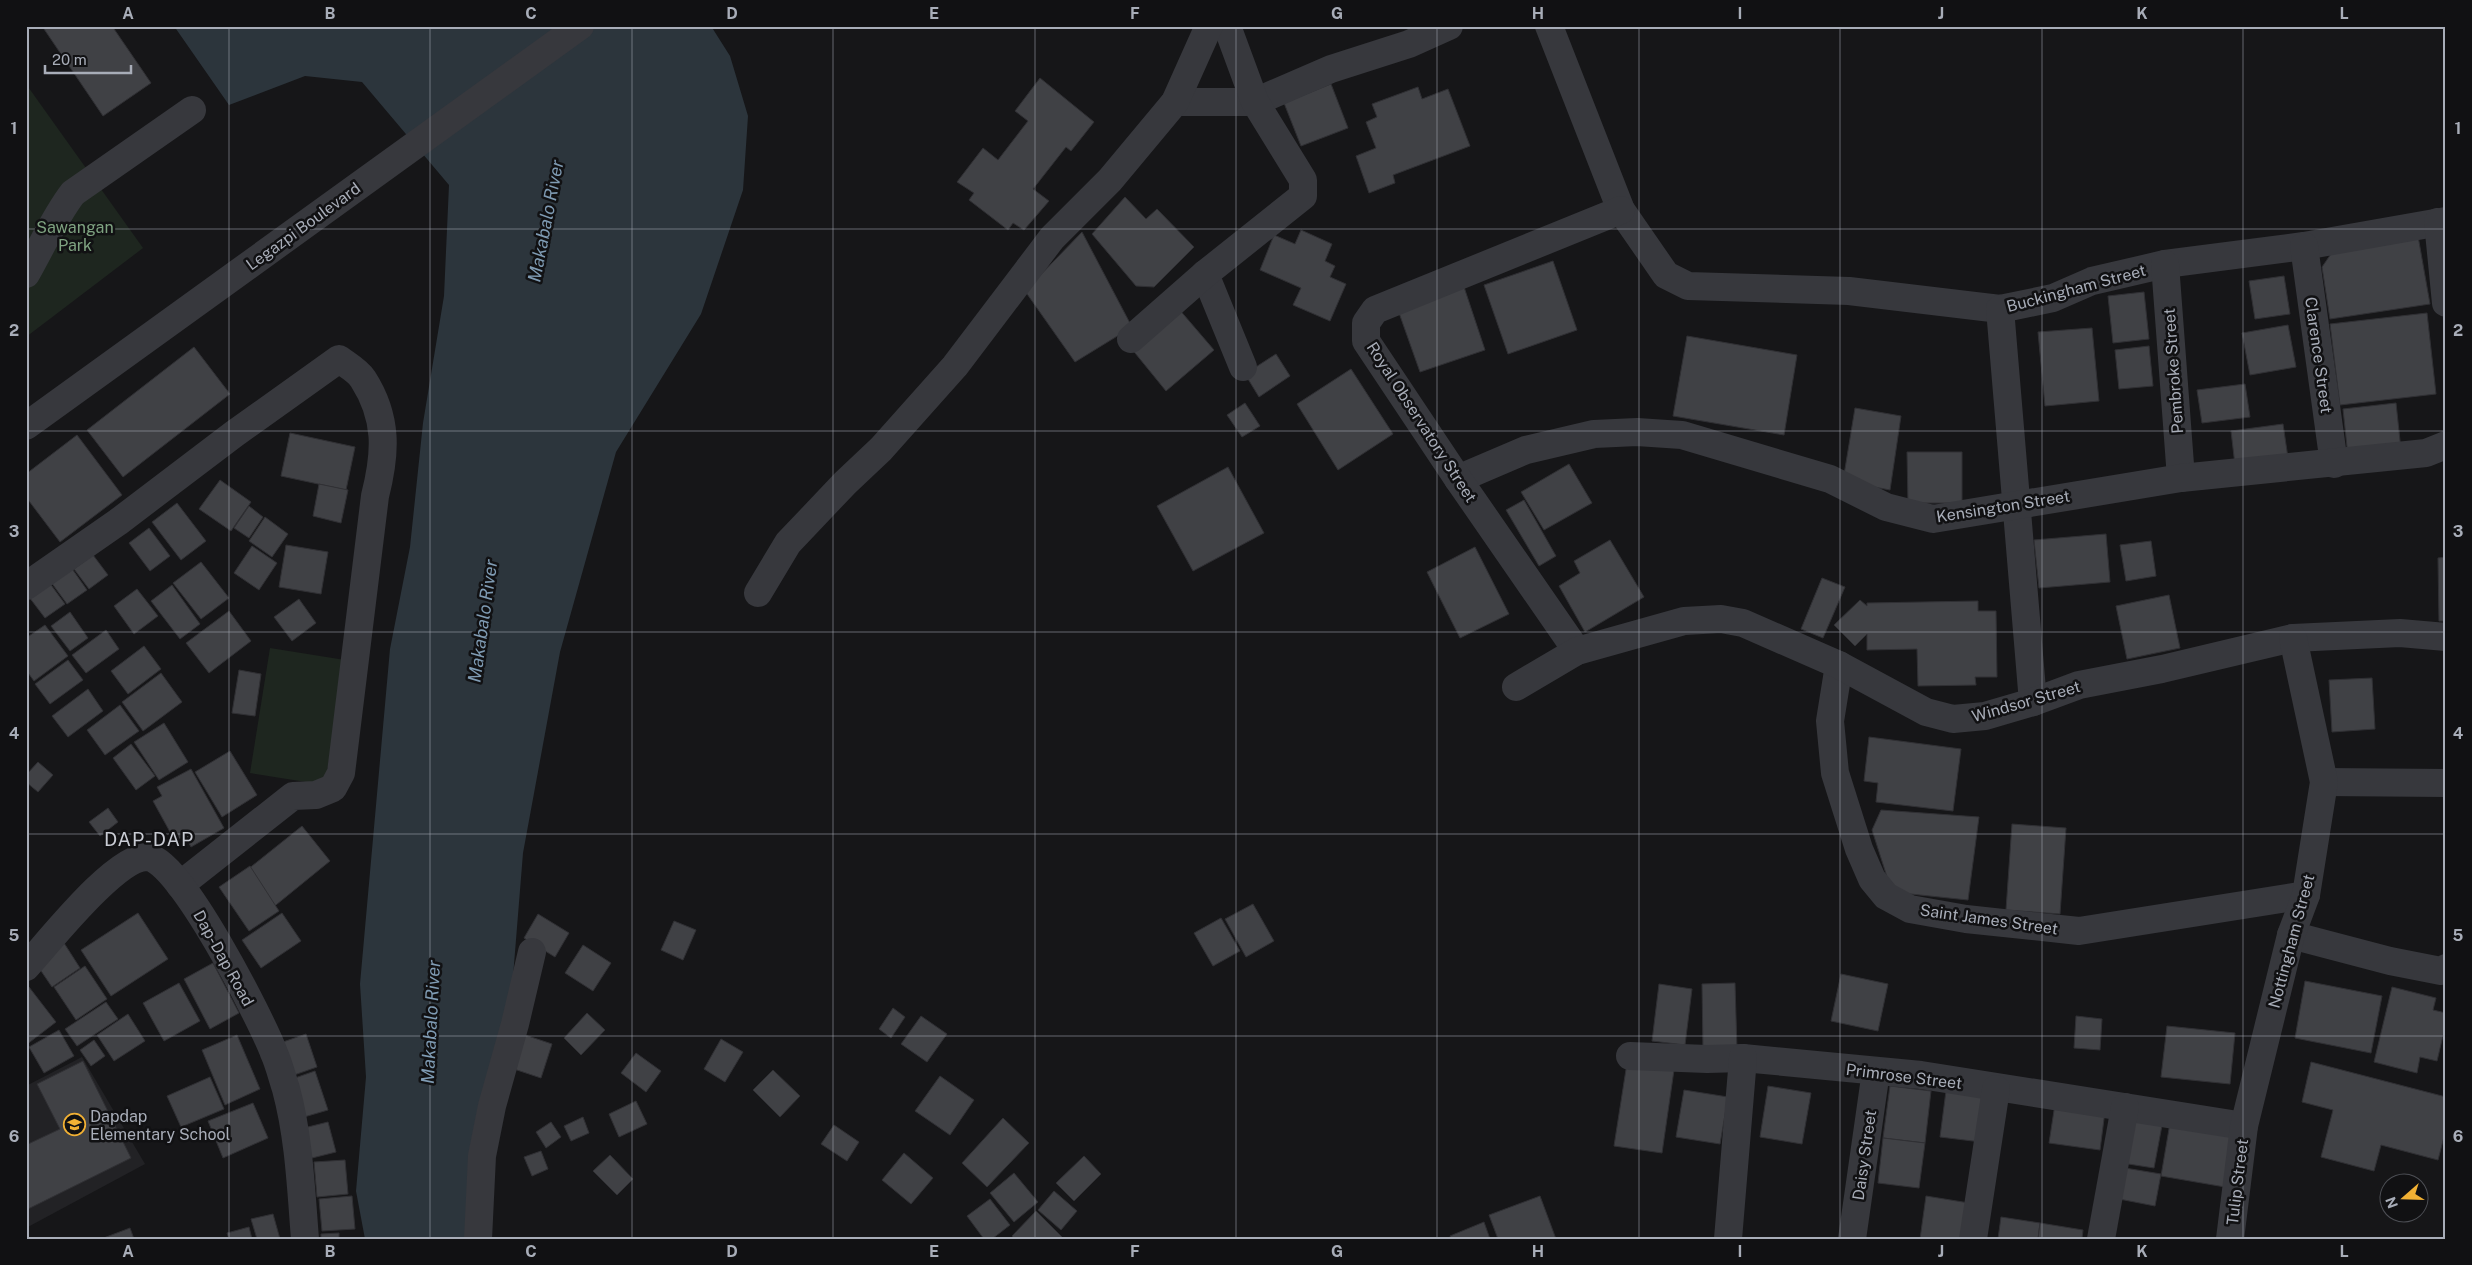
<svg xmlns="http://www.w3.org/2000/svg" width="2472" height="1265" font-family="'Public Sans',sans-serif">
  <style>
    .built { fill: #222225 }
    .green { fill: #1e261f }
    .water { fill: #2c353c }
    .building { fill: #404145; stroke: #303034 }
    .lines { fill: none; stroke-linecap: round; stroke-linejoin: round }
    .minor { stroke: #37383d; stroke-width: 28 }
    .grid { fill: none; stroke: #a8adb8; stroke-width: 1; stroke-opacity: 0.55 }
    .labels { text-anchor: middle; stroke-width: 5; stroke-linejoin: round; paint-order: stroke }
    .street-label { font-size: 16px; fill: #a8adb8; stroke: #111113 }
    .park-label { font-size: 16px; fill: #7fa381; stroke: #111113 }
    .poi-label { font-size: 16px; fill: #a8adb8; stroke: #111113; text-anchor: start }
    .water-label { font-size: 18px; font-style: italic; fill: #7f9bb3; stroke: #111113 }
    .quarter-label { font-size: 19px; letter-spacing: 1px; fill: #c9ccd4; stroke: #111113 }
    .neatline { fill: none; stroke: #a8adb8; stroke-width: 2 }
    .grid-label { font-size: 16px; text-anchor: middle; font-weight: bold; fill: #a8adb8 }
  </style>
  <rect width="100%" height="100%" fill="#161618"/>
  <path class="built" d="M82 1057 145 1164 26 1228V1086Z"/>
  <g class="green">
    <path d="M26 84 143 248 26 337Z"/>
    <path d="M270 648 345 660 325 785 250 773Z"/>
  </g>
  <path class="water" d="M174 26H711L730 56 748 116 743 190 701 314 616 452 560 652 523 853 512 989 469 1239H365L356 1191 366 1077 360 984 390 649 410 547 423 423 444 296 449 185 362 82 305 76 229 105Z"/>
  <g class="building">
    <path d="M42 26H112L151 83 103 116Z"/>
    <path d="M1040 78 1094 122 1071 151 1066 147 1033 189 1049 201 1024 230 1013 223 1008 230 969 200 974 193 957 182 983 148 998 160 1028 121 1015 111Z"/>
    <path d="M1331 84 1348 128 1301 146 1284 103Z"/>
    <path d="M1418 87 1422 99 1448 89 1470 146 1393 175 1395 183 1369 193 1356 156 1376 148 1366 122 1377 117 1372 104Z"/>
    <path d="M1125 197 1146 219 1157 209 1194 247 1154 287 1136 286 1092 234Z"/>
    <path d="M1301 230 1332 244 1325 261 1335 266 1330 277 1346 284 1330 321 1293 305 1301 288 1260 270 1274 235 1295 244Z"/>
    <path d="M1082 232 1132 327 1075 362 1025 291Z"/>
    <path d="M2418 236 2430 304 2330 319 2322 267 2333 251Z"/>
    <path d="M1553 261 1577 330 1508 354 1484 285Z"/>
    <path d="M2284 276 2290 314 2255 319 2249 281Z"/>
    <path d="M1464 287 1485 350 1420 372 1398 310Z"/>
    <path d="M2144 292 2149 339 2113 343 2108 296Z"/>
    <path d="M1178 308 1214 350 1166 391 1131 348Z"/>
    <path d="M2427 313 2436 394 2340 405 2330 324Z"/>
    <path d="M2288 325 2296 367 2250 375 2242 333Z"/>
    <path d="M2092 328 2099 401 2045 406 2038 332Z"/>
    <path d="M1687 336 1797 355 1784 435 1673 416Z"/>
    <path d="M2149 346 2153 386 2119 389 2115 350Z"/>
    <path d="M194 347 230 394 123 477 87 430Z"/>
    <path d="M1276 354 1290 376 1259 397 1245 374Z"/>
    <path d="M1351 369 1393 434 1338 470 1297 404Z"/>
    <path d="M2245 384 2250 417 2202 423 2197 390Z"/>
    <path d="M1245 403 1260 426 1242 437 1227 415Z"/>
    <path d="M2396 403 2401 450 2348 456 2343 409Z"/>
    <path d="M1855 408 1901 416 1890 490 1843 481Z"/>
    <path d="M2283 424 2288 458 2235 465 2231 431Z"/>
    <path d="M290 433 355 447 346 490 281 476Z"/>
    <path d="M77 435 122 495 60 542 26 497V474Z"/>
    <path d="M1907 452H1962V503H1908Z"/>
    <path d="M1569 464 1592 503 1544 530 1521 492Z"/>
    <path d="M1228 467 1264 533 1193 571 1157 506Z"/>
    <path d="M220 480 251 502 231 531 199 509Z"/>
    <path d="M319 484 348 490 341 523 313 516Z"/>
    <path d="M1524 500 1556 556 1539 566 1506 510Z"/>
    <path d="M177 503 206 541 181 560 152 522Z"/>
    <path d="M249 506 263 517 249 538 234 528Z"/>
    <path d="M265 517 288 534 272 557 249 541Z"/>
    <path d="M149 528 170 556 150 571 129 543Z"/>
    <path d="M2106 534 2110 582 2039 588 2034 540Z"/>
    <path d="M1610 540 1644 597 1585 632 1559 586 1580 573 1574 561Z"/>
    <path d="M2151 541 2156 576 2126 581 2120 545Z"/>
    <path d="M286 545 328 552 321 594 279 587Z"/>
    <path d="M252 546 277 563 259 590 234 573Z"/>
    <path d="M1475 547 1509 614 1460 638 1427 572Z"/>
    <path d="M93 555 108 575 89 589 74 569Z"/>
    <path d="M2446 557V621H2439L2438 558Z"/>
    <path d="M201 562 229 598 201 619 173 583Z"/>
    <path d="M68 563 87 590 67 604 48 578Z"/>
    <path d="M46 578 65 604 45 618 26 593Z"/>
    <path d="M1822 578 1845 587 1823 638 1801 629Z"/>
    <path d="M172 585 200 624 180 639 151 601Z"/>
    <path d="M137 589 158 616 134 634 114 606Z"/>
    <path d="M2169 595 2180 648 2127 659 2116 606Z"/>
    <path d="M299 599 316 623 292 641 274 617Z"/>
    <path d="M1860 600 1867 606V603L1978 601V611H1996L1997 677H1975L1976 685 1918 686 1917 649 1867 650V634L1855 646 1834 625Z"/>
    <path d="M229 611 251 641 209 673 186 643Z"/>
    <path d="M70 612 88 638 70 651 51 626Z"/>
    <path d="M45 625 68 656 34 681 26 670V638Z"/>
    <path d="M106 630 119 649 86 673 72 655Z"/>
    <path d="M144 646 161 669 128 694 111 671Z"/>
    <path d="M68 660 83 680 50 704 35 684Z"/>
    <path d="M239 670 261 674 255 716 232 713Z"/>
    <path d="M161 673 182 702 143 731 122 702Z"/>
    <path d="M2372 678 2375 729 2332 732 2329 680Z"/>
    <path d="M88 689 103 711 68 737 52 716Z"/>
    <path d="M120 705 139 731 105 755 87 730Z"/>
    <path d="M164 723 188 762 159 780 134 742Z"/>
    <path d="M1869 737 1961 749 1953 811 1876 802 1878 783 1864 781Z"/>
    <path d="M131 744 155 776 136 790 113 758Z"/>
    <path d="M230 751 257 795 222 817 195 772Z"/>
    <path d="M38 762 53 775 38 792 26 782V775Z"/>
    <path d="M191 769 224 828 191 847 185 836 175 841 153 801 162 796 157 787Z"/>
    <path d="M108 808 118 822 100 836 89 822Z"/>
    <path d="M1881 810 1979 817 1968 900 1901 893 1889 883 1872 830Z"/>
    <path d="M2012 824 2066 828 2060 914 2006 910Z"/>
    <path d="M302 826 330 861 271 909 242 874Z"/>
    <path d="M250 866 279 911 249 931 219 887Z"/>
    <path d="M1253 904 1274 941 1246 957 1225 919Z"/>
    <path d="M138 913 168 959 111 996 81 950Z"/>
    <path d="M282 913 301 941 261 968 242 940Z"/>
    <path d="M538 914 569 933 555 957 524 938Z"/>
    <path d="M1221 918 1240 951 1213 966 1194 933Z"/>
    <path d="M674 921 696 930 683 960 661 950Z"/>
    <path d="M64 943 80 968 52 987 35 962Z"/>
    <path d="M583 945 611 963 593 991 565 973Z"/>
    <path d="M213 963 239 1013 210 1029 184 979Z"/>
    <path d="M85 966 107 999 76 1020 54 987Z"/>
    <path d="M1841 974 1888 984 1878 1031 1831 1021Z"/>
    <path d="M2305 981 2382 996 2371 1053 2295 1038Z"/>
    <path d="M179 983 200 1021 164 1041 143 1003Z"/>
    <path d="M1735 983 1737 1050 1703 1051 1702 984Z"/>
    <path d="M1659 984 1692 989 1685 1045 1652 1041Z"/>
    <path d="M29 987 56 1022 26 1045V989Z"/>
    <path d="M2392 987 2436 998 2433 1010 2446 1013V1023L2437 1061 2420 1057 2417 1073 2374 1062Z"/>
    <path d="M106 1002 118 1019 77 1046 65 1029Z"/>
    <path d="M893 1008 905 1017 891 1038 879 1029Z"/>
    <path d="M587 1013 605 1030 581 1055 564 1038Z"/>
    <path d="M128 1014 145 1041 114 1061 97 1035Z"/>
    <path d="M921 1016 947 1034 927 1062 901 1044Z"/>
    <path d="M2076 1016 2102 1019 2100 1050 2074 1048Z"/>
    <path d="M2167 1026 2235 1033 2230 1084 2161 1077Z"/>
    <path d="M59 1030 74 1056 44 1073 29 1047Z"/>
    <path d="M306 1034 317 1067 294 1075 283 1042Z"/>
    <path d="M237 1035 260 1089 225 1105 202 1050Z"/>
    <path d="M525 1035 552 1044 541 1078 514 1069Z"/>
    <path d="M721 1039 743 1052 725 1082 704 1069Z"/>
    <path d="M94 1040 105 1056 91 1066 80 1050Z"/>
    <path d="M636 1053 661 1071 646 1092 621 1073Z"/>
    <path d="M83 1061 131 1158 26 1210V1145L60 1129 37 1084Z"/>
    <path d="M2311 1062 2446 1097V1129L2438 1160 2381 1145 2374 1171 2321 1157 2333 1110 2302 1102Z"/>
    <path d="M1627 1063 1674 1070 1662 1153 1614 1146Z"/>
    <path d="M773 1070 800 1096 780 1117 753 1090Z"/>
    <path d="M315 1071 328 1110 304 1117 292 1079Z"/>
    <path d="M940 1076 974 1100 950 1135 915 1111Z"/>
    <path d="M210 1077 224 1109 181 1127 167 1096Z"/>
    <path d="M1768 1086 1811 1093 1802 1144 1760 1137Z"/>
    <path d="M1890 1086 1931 1091 1925 1143 1883 1138Z"/>
    <path d="M1684 1090 1728 1097 1720 1144 1676 1137Z"/>
    <path d="M1946 1091 1987 1096 1981 1142 1940 1137Z"/>
    <path d="M636 1101 647 1124 619 1137 609 1114Z"/>
    <path d="M253 1103 268 1138 223 1158 208 1121Z"/>
    <path d="M2055 1104 2105 1111 2100 1150 2049 1143Z"/>
    <path d="M2131 1114 2163 1120 2154 1168 2122 1163Z"/>
    <path d="M583 1117 589 1133 571 1141 564 1126Z"/>
    <path d="M1003 1118 1029 1143 987 1187 962 1163Z"/>
    <path d="M328 1122 336 1152 312 1158 304 1128Z"/>
    <path d="M551 1122 561 1137 546 1148 536 1132Z"/>
    <path d="M2170 1123 2234 1134 2225 1187 2161 1176Z"/>
    <path d="M834 1125 859 1142 847 1161 821 1144Z"/>
    <path d="M1883 1138 1925 1143 1919 1188 1878 1183Z"/>
    <path d="M541 1151 548 1169 532 1176 524 1157Z"/>
    <path d="M904 1153 933 1178 911 1204 882 1180Z"/>
    <path d="M610 1155 633 1179 617 1195 593 1171Z"/>
    <path d="M1084 1156 1101 1174 1074 1201 1056 1183Z"/>
    <path d="M345 1160 348 1194 317 1197 314 1162Z"/>
    <path d="M2119 1167 2161 1174 2155 1206 2114 1198Z"/>
    <path d="M1014 1173 1038 1202 1014 1222 990 1193Z"/>
    <path d="M1054 1191 1077 1211 1061 1230 1038 1210Z"/>
    <path d="M352 1196 355 1229 322 1231 319 1199Z"/>
    <path d="M1540 1196 1556 1239H1498L1489 1215Z"/>
    <path d="M1926 1196 1969 1203 1963 1239H1920Z"/>
    <path d="M990 1199 1010 1225 992 1239H984L967 1216Z"/>
    <path d="M1036 1211 1063 1238 1061 1239H1015L1012 1236Z"/>
    <path d="M273 1214 280 1239H257L251 1219Z"/>
    <path d="M2001 1217 2040 1223 2038 1239H1998Z"/>
    <path d="M1484 1222 1490 1239H1451L1450 1236Z"/>
    <path d="M2040 1223 2083 1230 2082 1239H2038Z"/>
    <path d="M249 1227 252 1239H229L227 1233Z"/>
    <path d="M130 1228 134 1239H101Z"/>
    <path d="M339 1233V1239H321V1234Z"/>
  </g>
  <g class="lines">
    <g class="minor">
      <path d="M1549 26 1621 210 1666 275 1688 286 1849 291 2000 309 2053 298 2092 281 2165 264 2304 246 2446 221"/>
      <path d="M1175 102H1255L1331 69 1409 44 1449 26"/>
      <path d="M2438 222 2446 303"/>
      <path d="M2304 246 2334 464"/>
      <path d="M2165 264 2181 478"/>
      <path d="M26 274C41 248 55 216 73 193L192 110"/>
      <path d="M1205 274 1243 367"/>
      <path d="M2000 309 2033 702"/>
      <path d="M1131 339 1205 274 1303 196V180L1255 102 1227 26"/>
      <path d="M26 426 580 26"/>
      <path d="M1458 479 1526 450 1594 434 1637 432 1682 435 1830 479 1886 507 1933 519 2181 478 2426 453 2446 445"/>
      <path d="M26 586 118 522 234 434 339 359C347 365 358 371 363 379 388 418 386 453 375 496L341 773 333 788 316 795 293 796 180 885"/>
      <path d="M758 593 788 543 845 483 881 449 955 366 1052 238 1110 180 1175 102 1209 26"/>
      <path d="M1577 651 1458 479 1366 341V323L1375 310 1621 210"/>
      <path d="M1839 665 1830 721 1835 773 1859 849 1872 879 1886 896 1910 909 1966 919 2079 931 2306 895"/>
      <path d="M1516 687 1577 651 1684 621 1721 619 1743 623 1839 665 1926 712 1953 719 1985 716 2033 702 2079 685 2162 669 2293 638 2400 633 2446 637"/>
      <path d="M2324 782 2446 783"/>
      <path d="M2291 935 2390 961 2441 971 2446 968"/>
      <path d="M26 967C49 942 115 857 147 857 179 857 262 1021 274 1053 279 1064 282 1077 286 1089 299 1137 301 1189 305 1239"/>
      <path d="M1630 1056 1707 1059 1743 1058 1921 1075 2244 1126"/>
      <path d="M478 1239 482 1156 492 1106 515 1024 532 952"/>
      <path d="M1728 1239 1743 1058"/>
      <path d="M1852 1239 1876 1071"/>
      <path d="M1973 1239 1996 1089"/>
      <path d="M2101 1239 2125 1107"/>
      <path d="M2230 1239 2244 1126 2291 935 2306 895 2324 782 2293 638"/>
    </g>
  </g>
  <path class="grid" d="M229 26V1239M430 26V1239M632 26V1239M833 26V1239M1035 26V1239M1236 26V1239M1437 26V1239M1639 26V1239M1840 26V1239M2042 26V1239M2243 26V1239M26 229H2446M26 431H2446M26 632H2446M26 834H2446M26 1036H2446"/>
  <defs>
    <symbol id="school-ring" viewBox="-11 -11 22 22"><circle r="9.5" fill="#111113" stroke="#f2b134" stroke-width="1.5"/><path d="M0-5L7-2L0 1L-7-2ZM-4 1L0 2.5L4 1V4Q0 6-4 4Z" fill="#f2b134"/></symbol>
  </defs>
  <g fill-rule="evenodd">
    <use href="#school-ring" x="62" y="1112" width="25" height="25"/>
  </g>
  <g class="labels">
    <g class="street-label">
      <text transform="translate(303 226) rotate(-36)" y="6">Legazpi Boulevard</text>
      <text transform="translate(2076 288) rotate(-15)" y="6">Buckingham Street</text>
      <text transform="translate(2319 355) rotate(82)" y="6">Clarence Street</text>
      <text transform="translate(2173 371) rotate(-94)" y="6">Pembroke Street</text>
      <text transform="translate(1422 422) rotate(57)" y="6">Royal Observatory Street</text>
      <text transform="translate(2003 506) rotate(-9)" y="6">Kensington Street</text>
      <text transform="translate(2026 701) rotate(-16)" y="6">Windsor Street</text>
      <text transform="translate(1989 919) rotate(8)" y="6">Saint James Street</text>
      <text transform="translate(2291 941) rotate(-75)" y="6">Nottingham Street</text>
      <text transform="translate(224 958) rotate(61)" y="6">Dap-Dap Road</text>
      <text transform="translate(1904 1076) rotate(7)" y="6">Primrose Street</text>
      <text transform="translate(1864 1155) rotate(-82)" y="6">Daisy Street</text>
      <text transform="translate(2237 1182) rotate(-83)" y="6">Tulip Street</text>
    </g>
    <g class="park-label">
      <text x="75" y="233">Sawangan<tspan x="75" dy="18">Park</tspan></text>
    </g>
    <g class="poi-label">
      <text x="90" y="1122">Dapdap<tspan x="90" dy="18">Elementary School</tspan></text>
    </g>
    <g class="water-label">
      <text transform="translate(546 221) rotate(-79)" y="6">Makabalo River</text>
      <text transform="translate(483 621) rotate(-82)" y="6">Makabalo River</text>
      <text transform="translate(431 1022) rotate(-87)" y="6">Makabalo River</text>
    </g>
    <g class="quarter-label">
      <text x="149" y="846">DAP-DAP</text>
    </g>
  </g>
  <rect width="2472" height="1265" fill="none" stroke="#111113" stroke-width="55"/>
  <g transform="translate(2404 1198) rotate(250)"><circle r="24" fill="#111113" stroke="#4d4f55"/>
  <path d="M0-4L9 19L0 12L-9 19Z" fill="#f2b134"/>
  <text y="-8" font-size="14" font-weight="bold" text-anchor="middle" fill="#a8adb8">N</text>
  </g>
  <path d="M45 65v8h86v-8" fill="none" stroke="#a8adb8" stroke-width="2.5"/>
  <text x="52" y="65" font-size="15" fill="#a8adb8" stroke="#111113" stroke-width="4" paint-order="stroke">20 m</text>
  <rect x="28" y="28" width="2416" height="1210" class="neatline"/>
  <g class="grid-label">
    <text x="128" y="19">A</text>
    <text x="330" y="19">B</text>
    <text x="531" y="19">C</text>
    <text x="732" y="19">D</text>
    <text x="934" y="19">E</text>
    <text x="1135" y="19">F</text>
    <text x="1337" y="19">G</text>
    <text x="1538" y="19">H</text>
    <text x="1740" y="19">I</text>
    <text x="1941" y="19">J</text>
    <text x="2142" y="19">K</text>
    <text x="2344" y="19">L</text>
    <text x="14" y="134">1</text>
    <text x="2458" y="134">1</text>
    <text x="14" y="336">2</text>
    <text x="2458" y="336">2</text>
    <text x="14" y="537">3</text>
    <text x="2458" y="537">3</text>
    <text x="14" y="739">4</text>
    <text x="2458" y="739">4</text>
    <text x="14" y="941">5</text>
    <text x="2458" y="941">5</text>
    <text x="14" y="1142">6</text>
    <text x="2458" y="1142">6</text>
    <text x="128" y="1257">A</text>
    <text x="330" y="1257">B</text>
    <text x="531" y="1257">C</text>
    <text x="732" y="1257">D</text>
    <text x="934" y="1257">E</text>
    <text x="1135" y="1257">F</text>
    <text x="1337" y="1257">G</text>
    <text x="1538" y="1257">H</text>
    <text x="1740" y="1257">I</text>
    <text x="1941" y="1257">J</text>
    <text x="2142" y="1257">K</text>
    <text x="2344" y="1257">L</text>
  </g>
</svg>
